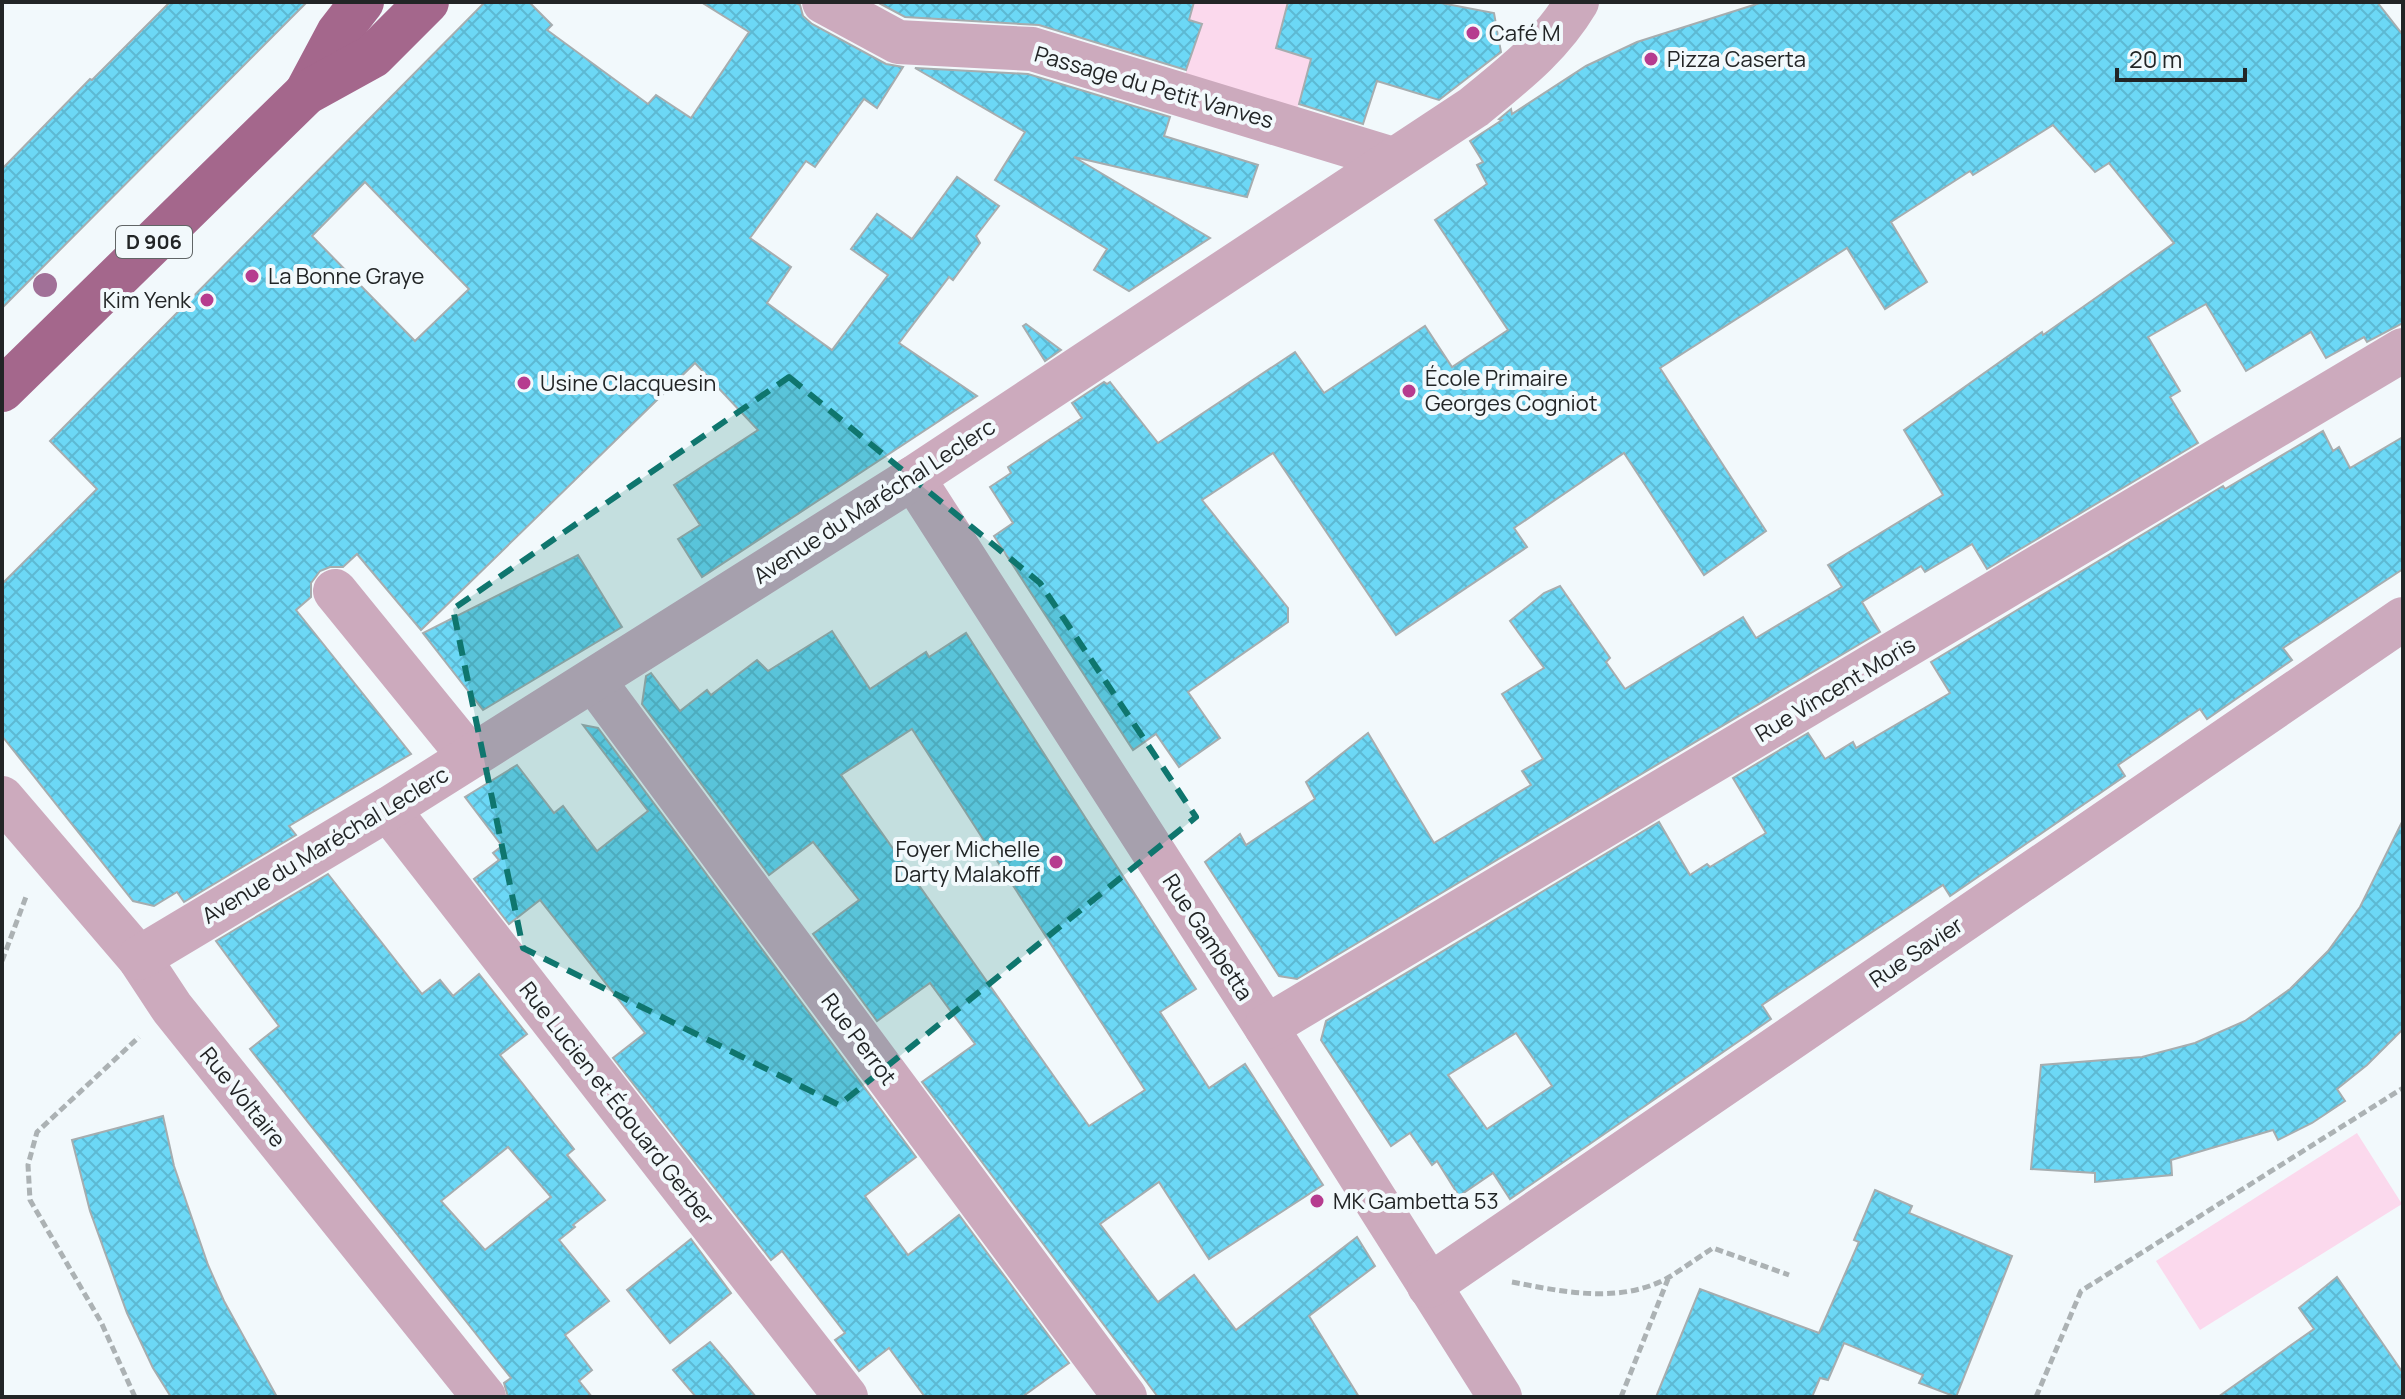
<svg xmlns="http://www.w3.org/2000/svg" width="2405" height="1399" font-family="Manrope,sans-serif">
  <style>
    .grass { fill: #fbd9ed }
    .building { fill: url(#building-cross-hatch); stroke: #a6adaf; stroke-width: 2; fill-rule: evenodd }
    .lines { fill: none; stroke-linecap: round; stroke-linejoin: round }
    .path { stroke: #acb2b4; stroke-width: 5; stroke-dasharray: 8 4; stroke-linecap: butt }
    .minor { stroke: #ccaabd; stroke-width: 44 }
    .major { stroke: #a4678c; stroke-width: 44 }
    .tree { fill: #a17198 }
    .marked { fill: #0f766e; fill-opacity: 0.2; stroke: #0f766e; stroke-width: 6; stroke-dasharray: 16 10; stroke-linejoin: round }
    .poi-dot { fill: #b63c8f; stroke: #f2f9fc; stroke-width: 3 }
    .labels { text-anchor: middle; stroke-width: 8; stroke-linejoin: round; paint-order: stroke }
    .shield { fill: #f2f9fc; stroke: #606566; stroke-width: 2 }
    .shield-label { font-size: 20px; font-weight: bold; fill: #222526 }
    .poi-label { font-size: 22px; fill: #222526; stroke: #f2f9fc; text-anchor: start }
    .street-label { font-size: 22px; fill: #222526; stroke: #f2f9fc }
  </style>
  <defs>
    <pattern id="building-cross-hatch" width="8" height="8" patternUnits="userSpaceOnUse" patternTransform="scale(2)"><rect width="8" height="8" fill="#6cd8f6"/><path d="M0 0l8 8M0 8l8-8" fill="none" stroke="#5db9d3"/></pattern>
  </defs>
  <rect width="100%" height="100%" fill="#f2f9fc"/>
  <g class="grass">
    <path d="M1194 2H1288L1311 59 1296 115 1183 81 1202 24 1189 20Z"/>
    <path d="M2357 1133 2402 1204 2200 1330 2156 1261Z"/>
  </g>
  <g class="building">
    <path d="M170 2H307L2 308V169L90 79 92 80Z"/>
    <path d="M485 2H529L552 25 547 30 648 104 656 95 691 118 749 32 701 2H794L800 5 803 16 812 24 886 64 903 67 877 108 864 99 815 167 806 161 750 238 791 267 767 303 832 350 888 275 851 249 877 214 912 239 957 177 999 206 976 236 980 243 953 280 949 277 899 343 977 396 702 577 678 539 700 525 674 485 758 430 695 363 421 630 357 554 343 567H330L320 571 311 583V597L296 610 411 754 289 826 296 835 184 902 177 892 154 906 133 901 2 736V584L97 489 50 441ZM365 182 469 289 415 341 312 236Z"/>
    <path d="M877 2H1194L1189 20 1202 24 1186 70 1039 25 905 17Z"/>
    <path d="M1288 2H1436L1494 13 1501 52 1439 100 1377 81 1363 124 1299 104 1311 59 1276 48Z"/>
    <path d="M1763 2H2377L2403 35V323L2367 342 2364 337 2326 358 2311 332 2246 371 2206 304 2148 337 2180 391 2170 397 2198 443 1987 569 1972 544 1925 572 1921 566 1862 602 1880 632 1297 979 1279 976 1205 862 1240 834 1246 845 1315 799 1306 782 1368 733 1434 843 1531 785 1522 771 1543 759 1502 694 1544 668 1510 621 1544 593 1560 586 1610 658 1606 662 1625 689 1743 617 1756 638 1842 587 1828 565 1943 495 1904 430 2042 332 2043 335 2174 243 2109 163 2095 172 2053 125 1973 175 1970 171 1891 222 1927 282 1885 309 1847 248 1660 368 1766 531 1704 575 1624 453 1514 528 1527 547 1396 635 1273 453 1202 500 1288 608V622L1188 692 1220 738 1179 767 1156 734 1133 750 994 536 1013 523 990 487 1011 473 1008 467 1082 418 1072 403 1104 382 1107 384 1110 382 1158 443 1295 352 1324 393 1425 326 1452 367 1508 330 1435 220 1487 184 1477 165 1483 162 1470 141 1502 120 1499 119 1511 109 1512 114 1586 66 1637 42Z"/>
    <path d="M915 68 1028 74 1170 117 1164 136 1258 165 1247 197 1074 157 1210 238 1129 291 1094 270 1107 249 995 180 1025 132Z"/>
    <path d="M1026 324 1061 350 1045 361 1023 326Z"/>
    <path d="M2323 431 2333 451 2339 447 2350 468 2403 437V569L2283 648 2292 660 2207 719 2200 709 2118 765 2125 776 1950 896 1943 885 1762 1005 1771 1019 1510 1199 1493 1173 1459 1196 1437 1161 1432 1165 1410 1133 1391 1146 1321 1040 1326 1021 1659 822 1690 875 1707 864 1710 867 1766 833 1733 778 1808 733 1825 759 1853 742 1856 748 1950 693 1931 662 2223 486 2225 489ZM1516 1033 1552 1086 1487 1129 1448 1075Z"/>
    <path d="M578 555 622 627 483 710 423 633Z"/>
    <path d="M832 631 870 689 926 652 929 657 966 633 1196 989 1160 1012 1209 1088 1245 1064 1323 1185 1209 1259 1159 1182 1100 1224 1158 1302 1194 1275 1236 1330 1357 1237 1375 1266 1309 1316 1359 1397H1158L922 1082 975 1044 930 983 877 1021 813 934 859 900 813 842 769 875 642 704 646 676 651 673 680 711 707 690 711 695 757 660 768 671ZM912 729 1145 1090 1089 1126 841 775Z"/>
    <path d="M583 725 598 728 916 1157 865 1196 908 1255 959 1215 1069 1363 1022 1397H925L889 1348 859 1371 835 1340 845 1333 782 1251 771 1260 613 1058 645 1033 540 900 509 924 474 879 499 860 493 853 502 846 465 797 517 765 554 813 563 806 597 851 648 811Z"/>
    <path d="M2403 820V1029L2367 1065 2337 1089 2345 1101 2312 1123 2278 1140 2273 1130 2171 1160 2172 1175 2095 1182V1173L2031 1169 2041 1065 2142 1057 2195 1043 2245 1021 2290 989 2328 951 2360 907Z"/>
    <path d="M328 874 422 994 440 980 453 996 479 974 527 1034 500 1055 574 1149 567 1155 605 1200 573 1225 575 1227 559 1240 609 1301 565 1335 592 1370 579 1381 592 1397H508L504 1383 511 1378 250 1049 279 1026 216 941ZM508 1147 551 1197 485 1250 441 1201Z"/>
    <path d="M163 1116 174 1166 208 1265 224 1301 277 1397H171L153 1368 127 1313 90 1211 72 1140Z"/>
    <path d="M1875 1190 1912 1206 1909 1213 2012 1256 1956 1397 1919 1383 1923 1375 1844 1343 1828 1380 1820 1378 1812 1397H1656L1700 1289 1819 1333 1859 1242 1854 1240Z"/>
    <path d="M691 1239 731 1293 670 1343 627 1290Z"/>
    <path d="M2337 1277 2403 1373V1397H2218L2314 1329 2299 1308Z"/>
    <path d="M710 1342 729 1364 756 1397H696L673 1370Z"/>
  </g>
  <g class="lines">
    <g class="path">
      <path d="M2 961 27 894"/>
      <path d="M1512 1282C1564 1292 1622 1305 1671 1276 1685 1267 1699 1257 1713 1248L1789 1275"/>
      <path d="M135 1397 101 1322 30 1200 28 1165 37 1132 139 1037"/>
      <path d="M1621 1397 1668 1279"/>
      <path d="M2036 1397 2081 1291 2403 1088"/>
    </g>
    <g class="minor">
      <path d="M824 2 898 42 1032 49 1393 159"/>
      <path d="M913 478 1266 1027 1500 1397"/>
      <path d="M335 591 470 757"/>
      <path d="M594 681 1125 1397"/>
      <path d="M2 798 139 958 172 1008 484 1397"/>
      <path d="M388 809 846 1397"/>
      <path d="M139 958 388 809 913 478 1474 107C1514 74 1550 47 1577 2"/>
      <path d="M1266 1027 2403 350"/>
      <path d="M1429 1286 2403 619"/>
    </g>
    <g class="major">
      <path d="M306 93 338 33 362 2"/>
      <path d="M2 390 306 93 373 56 427 2"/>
    </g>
  </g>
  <circle class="tree" cx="45" cy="285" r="12"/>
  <path class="marked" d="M789 377 1040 583 1196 817 839 1105 523 948 453 609Z"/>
  <g class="poi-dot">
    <circle cx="1473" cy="33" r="8"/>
    <circle cx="1651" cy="59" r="8"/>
    <circle cx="252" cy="276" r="8"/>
    <circle cx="207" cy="300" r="8"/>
    <circle cx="524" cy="383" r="8"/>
    <circle cx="1409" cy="391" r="8"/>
    <circle cx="1056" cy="862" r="8"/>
    <circle cx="1317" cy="1201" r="8"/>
  </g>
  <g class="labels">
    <rect class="shield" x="116" y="226" width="76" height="32" rx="6"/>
    <g class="shield-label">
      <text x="154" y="249">D 906</text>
    </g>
    <g class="poi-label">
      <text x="1489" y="41">Café M</text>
      <text x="1667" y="67">Pizza Caserta</text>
      <text x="268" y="284">La Bonne Graye</text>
      <text x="191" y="308" text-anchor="end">Kim Yenk</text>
      <text x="1425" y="386">École Primaire<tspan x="1425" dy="25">Georges Cogniot</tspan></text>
      <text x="540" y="391">Usine Clacquesin</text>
      <text x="1040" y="857" text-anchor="end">Foyer Michelle<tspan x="1040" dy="25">Darty Malakoff</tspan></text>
      <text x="1333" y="1209">MK Gambetta 53</text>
    </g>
    <g class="street-label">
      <text transform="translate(1154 87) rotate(16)" y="8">Passage du Petit Vanves</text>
      <text transform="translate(874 501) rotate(-33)" y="8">Avenue du Maréchal Leclerc</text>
      <text transform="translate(1835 689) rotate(-31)" y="8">Rue Vincent Moris</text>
      <text transform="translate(325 845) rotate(-31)" y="8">Avenue du Maréchal Leclerc</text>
      <text transform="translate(1208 937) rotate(57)" y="8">Rue Gambetta</text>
      <text transform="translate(1916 952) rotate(-34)" y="8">Rue Savier</text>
      <text transform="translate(859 1039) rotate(53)" y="8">Rue Perrot</text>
      <text transform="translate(243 1097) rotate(51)" y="8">Rue Voltaire</text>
      <text transform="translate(617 1103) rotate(52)" y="8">Rue Lucien et Édouard Gerber</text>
    </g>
  </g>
  <rect width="2405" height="1399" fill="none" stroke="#222526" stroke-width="8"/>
  <path d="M2117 68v12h128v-12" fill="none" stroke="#222526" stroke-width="4"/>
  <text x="2129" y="68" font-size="24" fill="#222526" stroke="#f2f9fc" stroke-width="6" paint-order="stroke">20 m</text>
</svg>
